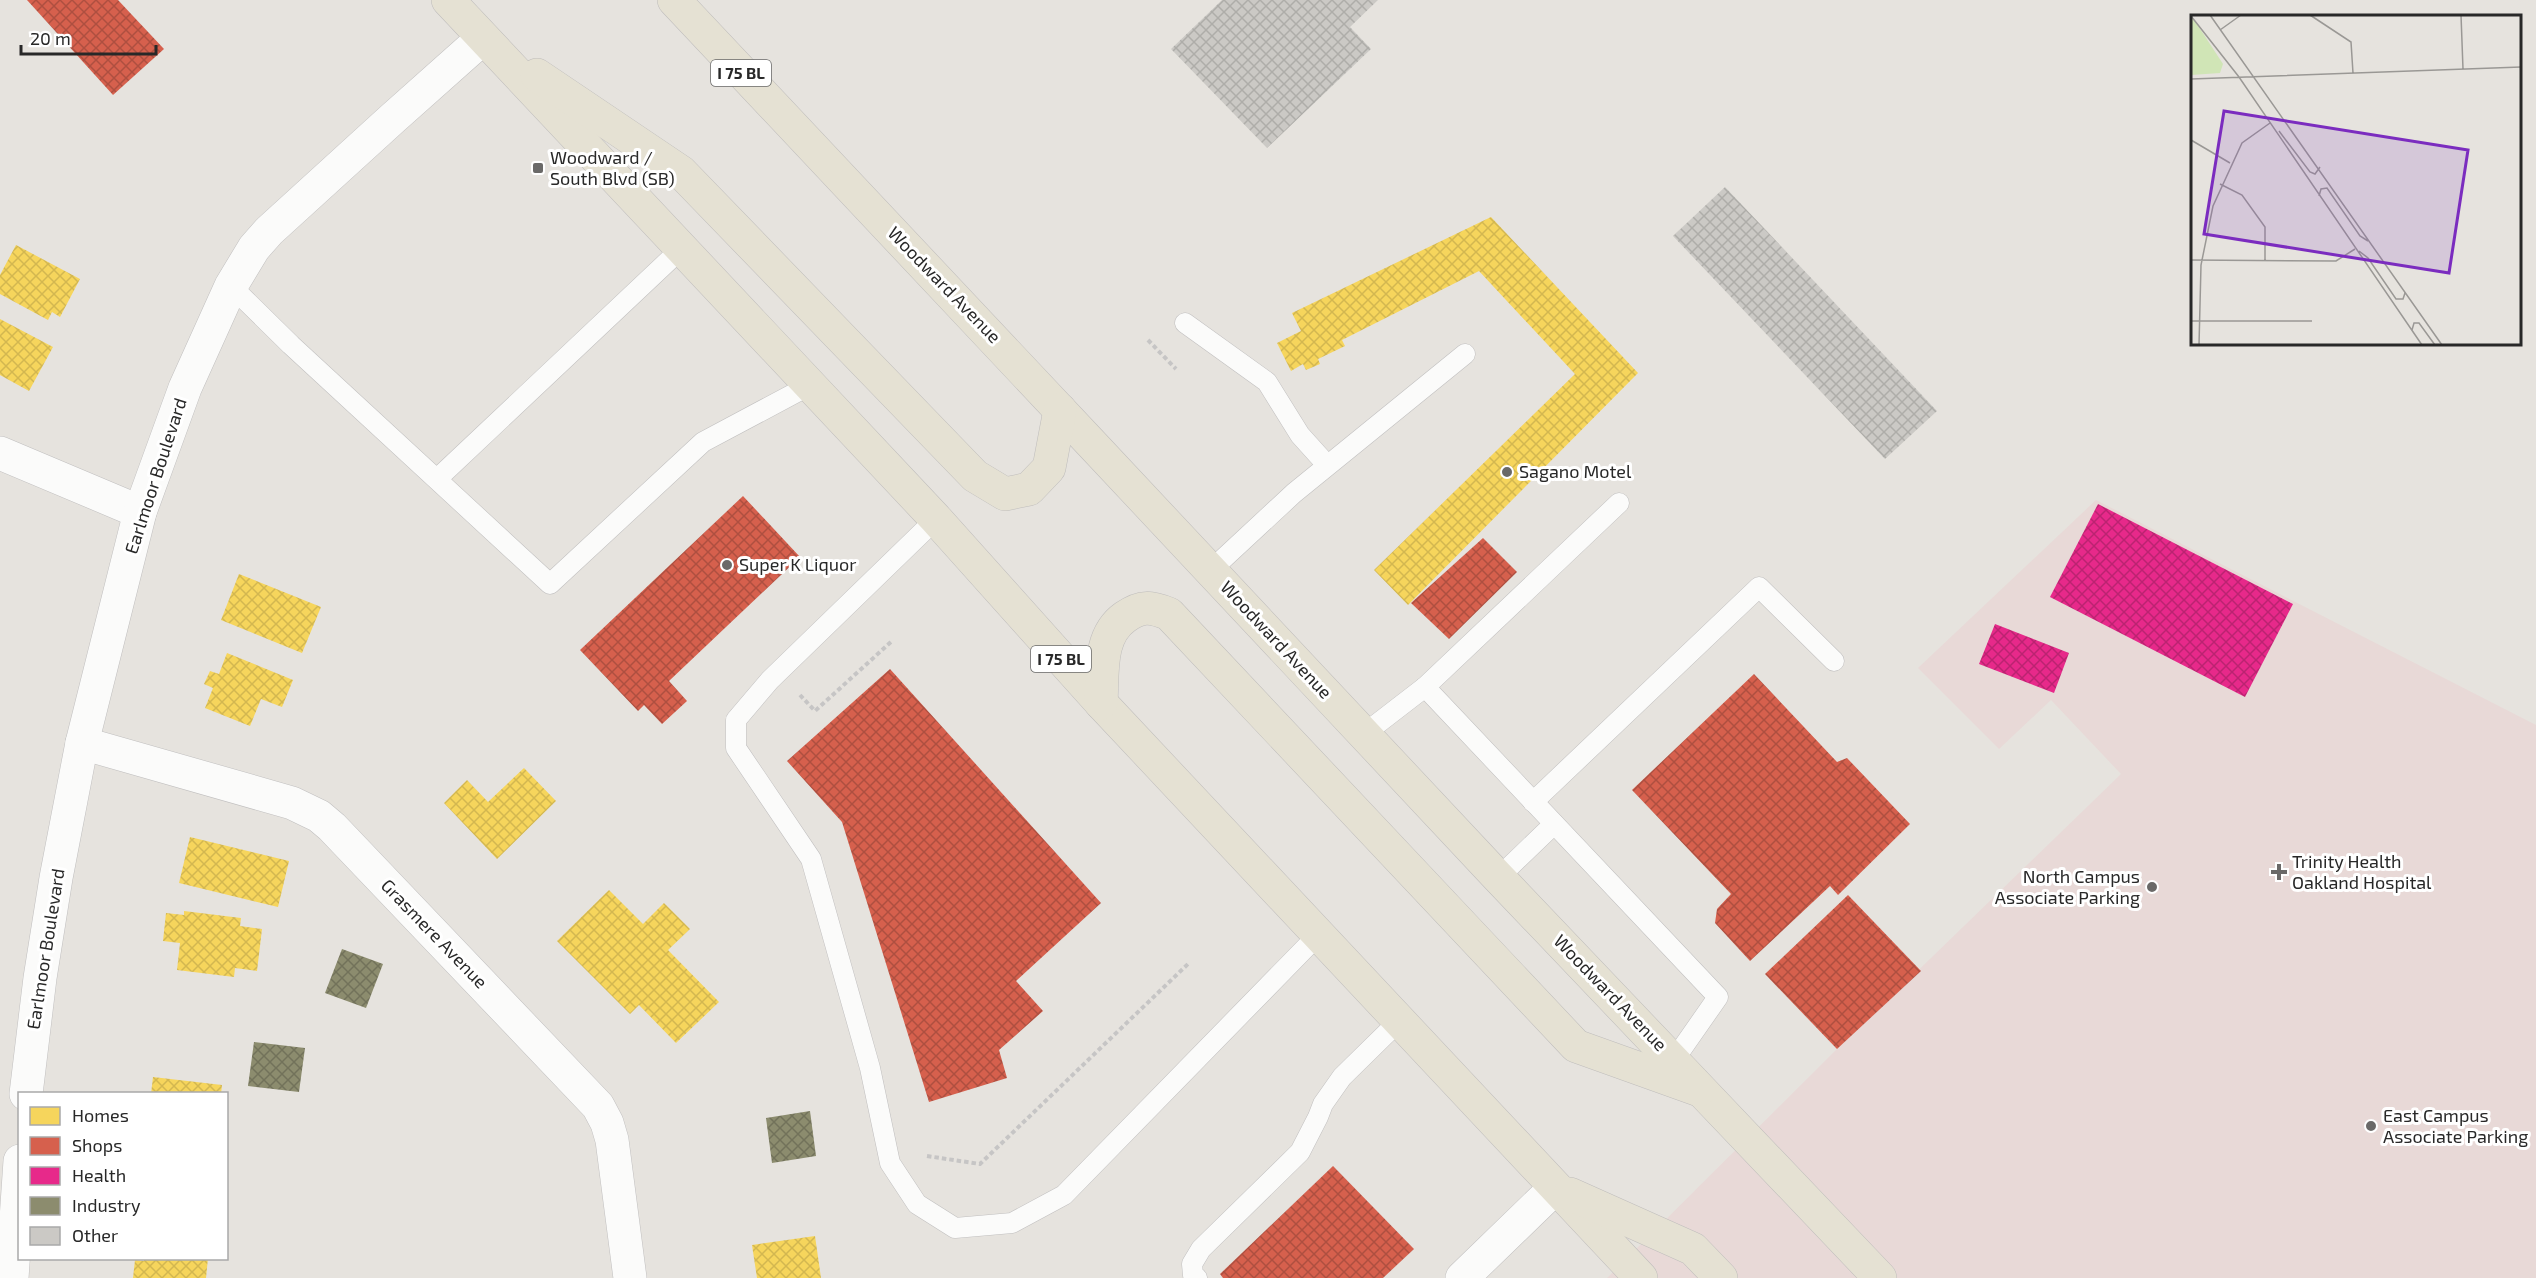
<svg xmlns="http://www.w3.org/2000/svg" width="2536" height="1278" font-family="'Exo 2',sans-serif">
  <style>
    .medical { fill: #e8d9d7 }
    .homes { fill: url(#homes-cross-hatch) }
    .shops { fill: url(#shops-cross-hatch) }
    .health { fill: url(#health-cross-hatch) }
    .industry { fill: url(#industry-cross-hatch) }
    .building { fill: url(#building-cross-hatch) }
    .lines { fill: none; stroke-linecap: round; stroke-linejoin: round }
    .service-casing { stroke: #c0bfbf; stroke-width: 21 }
    .minor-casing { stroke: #c0bfbf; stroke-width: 34 }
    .primary-casing { stroke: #bfbdbc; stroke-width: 34 }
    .path { stroke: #c6c5c5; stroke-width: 4; stroke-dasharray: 4.5 3; stroke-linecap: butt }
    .service { stroke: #fbfbfa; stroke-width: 20 }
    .minor { stroke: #fbfbfa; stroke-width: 33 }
    .primary { stroke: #e5e1d3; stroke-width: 33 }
    .poi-dot { fill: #6a6968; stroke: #fff; stroke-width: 2 }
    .labels { text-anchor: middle; stroke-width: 6; stroke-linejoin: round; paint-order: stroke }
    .shield { fill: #fff; stroke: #686868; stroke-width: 1.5 }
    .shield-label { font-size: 16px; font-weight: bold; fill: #282828 }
    .poi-label { font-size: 18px; fill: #282828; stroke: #fff; text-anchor: start }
    .street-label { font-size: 18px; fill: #282828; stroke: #fff }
    .inset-road { fill: none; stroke: #9a9895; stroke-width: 1.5 }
    .view { fill: #7b2cbf; fill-opacity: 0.15; stroke: #7b2cbf; stroke-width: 3 }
    .inset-edge { fill: none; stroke: #282828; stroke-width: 3 }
  </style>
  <defs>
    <pattern id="homes-cross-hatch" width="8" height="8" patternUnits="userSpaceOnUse" patternTransform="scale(1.5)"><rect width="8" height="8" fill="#f6d55c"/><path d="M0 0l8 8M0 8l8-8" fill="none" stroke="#d3b750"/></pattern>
    <pattern id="shops-cross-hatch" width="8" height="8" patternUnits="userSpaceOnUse" patternTransform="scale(1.5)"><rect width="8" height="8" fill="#d6604d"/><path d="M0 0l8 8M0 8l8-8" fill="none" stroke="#ae4f40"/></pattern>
    <pattern id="health-cross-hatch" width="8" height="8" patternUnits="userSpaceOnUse" patternTransform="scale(1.5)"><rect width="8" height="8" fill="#e7298a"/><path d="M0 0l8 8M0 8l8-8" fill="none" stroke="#bb2371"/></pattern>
    <pattern id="industry-cross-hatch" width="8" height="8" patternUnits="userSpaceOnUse" patternTransform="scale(1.5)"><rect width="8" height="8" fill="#8c8c6e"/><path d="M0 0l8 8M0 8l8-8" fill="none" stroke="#72725a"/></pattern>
    <pattern id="building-cross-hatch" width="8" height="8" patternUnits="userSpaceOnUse" patternTransform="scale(1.5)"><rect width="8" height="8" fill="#cbc9c5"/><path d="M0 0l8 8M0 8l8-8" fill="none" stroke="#aeada9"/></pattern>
  </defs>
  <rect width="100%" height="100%" fill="#e6e3de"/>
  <path class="medical" d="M2096 500 2536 725V1278H1607L1837 1049 2121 774 2051 700 1999 749 1918 668Z"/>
  <g class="homes">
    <path d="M1491 217 1638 373 1408 605 1374 570 1575 374 1479 271 1342 340 1345 346 1318 359 1320 364 1306 370 1303 364 1291 371 1277 343 1301 331 1292 313Z"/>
    <path d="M16 245 80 279 60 317 52 312 48 320 0 294V275Z"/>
    <path d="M0 319 53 347 29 391 0 375Z"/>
    <path d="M239 574 321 607 302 653 221 620Z"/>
    <path d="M227 653 293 680 282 707 261 699 250 726 205 708 213 688 204 684 210 671 219 674Z"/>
    <path d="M524 768 556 801 497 859 444 803 467 780 488 802Z"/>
    <path d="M190 837 289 861 278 907 179 883Z"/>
    <path d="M609 890 643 924 664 903 690 929 668 950 719 1002 676 1043 639 1005 630 1014 557 941Z"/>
    <path d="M184 911 241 918 240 926 262 929 257 971 235 968 234 977 177 970 180 943 163 941 166 913 184 915Z"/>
    <path d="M153 1077 222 1085 221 1094H151Z"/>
    <path d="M815 1236 821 1278H757L752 1245Z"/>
    <path d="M144 1258H208L206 1278H133L135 1260 144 1261Z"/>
  </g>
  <g class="shops">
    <path d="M27 0H118L164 49 113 95Z"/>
    <path d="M743 496 800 557 669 681 687 701 662 724 644 705 638 711 580 650Z"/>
    <path d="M1483 538 1517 572 1449 639 1411 603Z"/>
    <path d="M890 669 1101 903 1016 981 1043 1011 999 1050 1007 1078 929 1102 842 822 787 761Z"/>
    <path d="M1754 674 1837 762 1847 758 1910 824 1838 895 1830 886 1750 961 1715 923 1717 909 1731 894 1632 790Z"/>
    <path d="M1848 895 1921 971 1837 1049 1765 974Z"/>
    <path d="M1333 1166 1414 1249 1383 1278H1223L1220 1274Z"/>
  </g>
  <g class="health">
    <path d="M2098 504 2293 604 2245 697 2050 597Z"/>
    <path d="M1995 624 2069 653 2054 693 1979 664Z"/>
  </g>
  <g class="industry">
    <path d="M342 949 383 964 366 1008 325 993Z"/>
    <path d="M254 1042 305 1048 299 1092 248 1086Z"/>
    <path d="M810 1111 816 1156 772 1163 766 1118Z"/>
  </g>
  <g class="building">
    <path d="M1222 0H1378L1350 27 1371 49 1267 148 1171 49Z"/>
    <path d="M1725 187 1937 411 1885 459 1673 236Z"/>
  </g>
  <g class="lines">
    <defs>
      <g id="service">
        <path d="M231 286 291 345 550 584 703 442 810 385"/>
        <path d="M1185 323 1267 382 1300 435 1327 465"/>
        <path d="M437 479 682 248"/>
        <path d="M936 519 770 680 736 720V748L811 859 870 1068 890 1163 917 1204 955 1228 1012 1223 1064 1195 1319 934"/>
        <path d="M1210 571 1294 493 1465 354"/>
        <path d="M1425 687 1718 997 1674 1060"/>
        <path d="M1364 734 1425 687 1619 503"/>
        <path d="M1533 802 1759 587 1834 661"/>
        <path d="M1499 877 1554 824"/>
        <path d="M1197 1278 1193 1275 1192 1264 1201 1249 1300 1152 1318 1117 1323 1104 1342 1077 1399 1021"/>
      </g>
      <g id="minor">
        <path d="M0 453 140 512"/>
        <path d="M82 743 292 803 319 816 332 827 598 1106 607 1123 612 1140 630 1278"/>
        <path d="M26 1094 40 978 56 878 82 743 140 512 185 388 231 286 254 248 269 231 392 119 483 38"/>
        <path d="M12 1278 20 1161"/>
        <path d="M1462 1278 1555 1188"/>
      </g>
      <g id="primary">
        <path d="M448 0 936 519 1101 703 1641 1278"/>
        <path d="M674 0C949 290 1222 584 1496 875 1624 1010 1752 1143 1880 1278"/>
        <path d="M537 75 681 172 975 476 1005 494 1029 489 1049 468 1060 410"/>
        <path d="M1101 703C1103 673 1098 636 1125 617 1142 605 1151 607 1169 614L1576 1046 1699 1090"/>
        <path d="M1570 1194 1693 1249 1721 1278"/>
      </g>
    </defs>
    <use href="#service" class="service-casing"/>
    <use href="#minor" class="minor-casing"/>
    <use href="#primary" class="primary-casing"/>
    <g class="path">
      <path d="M1148 340 1176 369"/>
      <path d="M800 695 815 711 892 641"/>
      <path d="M927 1156 980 1164 1190 962"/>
    </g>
    <use href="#service" class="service"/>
    <use href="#minor" class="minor"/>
    <use href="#primary" class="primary"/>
  </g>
  <g class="poi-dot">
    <rect x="532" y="162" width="12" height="12" rx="3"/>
    <circle cx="1507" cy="472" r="6"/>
    <circle cx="727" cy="565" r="6"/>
    <path d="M2276 863h6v6h6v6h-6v6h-6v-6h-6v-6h6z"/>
    <circle cx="2152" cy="887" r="6"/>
    <circle cx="2371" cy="1126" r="6"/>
  </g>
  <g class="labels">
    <g class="shield">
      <rect x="711" y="60" width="60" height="26" rx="4.5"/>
      <rect x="1031" y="646" width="60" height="26" rx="4.5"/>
    </g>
    <g class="shield-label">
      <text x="741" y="79">I 75 BL</text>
      <text x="1061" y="665">I 75 BL</text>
    </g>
    <g class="poi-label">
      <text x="550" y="164">Woodward /<tspan x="550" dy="21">South Blvd (SB)</tspan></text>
      <text x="1519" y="478">Sagano Motel</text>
      <text x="739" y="571">Super K Liquor</text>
      <text x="2292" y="868">Trinity Health<tspan x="2292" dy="21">Oakland Hospital</tspan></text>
      <text x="2140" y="883" text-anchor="end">North Campus<tspan x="2140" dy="21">Associate Parking</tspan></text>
      <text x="2383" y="1122">East Campus<tspan x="2383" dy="21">Associate Parking</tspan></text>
    </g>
    <g class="street-label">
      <text transform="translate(944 285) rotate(46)" y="6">Woodward Avenue</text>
      <text transform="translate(156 476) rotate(-72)" y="6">Earlmoor Boulevard</text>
      <text transform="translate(1276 640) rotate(47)" y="6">Woodward Avenue</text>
      <text transform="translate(434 934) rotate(46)" y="6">Grasmere Avenue</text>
      <text transform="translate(46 949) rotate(-81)" y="6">Earlmoor Boulevard</text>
      <text transform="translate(1610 993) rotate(46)" y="6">Woodward Avenue</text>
    </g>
  </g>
  <g transform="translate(2191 15)">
    <rect width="330" height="330" fill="#e6e3de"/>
    <path d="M0 0 32 49 29 58 0 60Z" fill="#d0e5b6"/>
    <path class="inset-road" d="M19 0 251 330M119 0 160 27 162 58M270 0 272 54M0 1 48 62 231 330M29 15 50 0M0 64 330 52M88 116 119 157 124 159 129 152M0 125 39 148M29 169 51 180 74 212V246M128 181 130 174 136 173 169 221 177 226M168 236 177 243 205 284H212L214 278M0 245 145 246 164 234M0 306H121M221 315 223 308H228L244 330M8 330 10 250 22 191 51 128 79 108"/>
    <path class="view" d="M33 96 277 135 258 258 13 219Z"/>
    <rect width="330" height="330" class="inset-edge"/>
  </g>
  <rect x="18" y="1092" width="210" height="168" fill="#ffffff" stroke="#a9a9a9" stroke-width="1.5"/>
  <rect x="30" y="1107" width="30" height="18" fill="#f6d55c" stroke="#a9a9a9" stroke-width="1.5"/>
  <text x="72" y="1122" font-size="18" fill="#282828">Homes</text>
  <rect x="30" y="1137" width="30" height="18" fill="#d6604d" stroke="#a9a9a9" stroke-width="1.5"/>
  <text x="72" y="1152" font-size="18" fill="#282828">Shops</text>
  <rect x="30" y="1167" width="30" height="18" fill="#e7298a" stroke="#a9a9a9" stroke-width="1.5"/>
  <text x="72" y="1182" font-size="18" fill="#282828">Health</text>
  <rect x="30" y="1197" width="30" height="18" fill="#8c8c6e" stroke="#a9a9a9" stroke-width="1.5"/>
  <text x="72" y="1212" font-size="18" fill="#282828">Industry</text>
  <rect x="30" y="1227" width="30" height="18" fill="#cbc9c5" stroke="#a9a9a9" stroke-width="1.5"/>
  <text x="72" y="1242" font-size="18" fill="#282828">Other</text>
  <path d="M21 45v9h135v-9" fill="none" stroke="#282828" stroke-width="3"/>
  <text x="30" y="45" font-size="18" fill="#282828" stroke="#ffffff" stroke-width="4.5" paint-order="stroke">20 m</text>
</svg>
